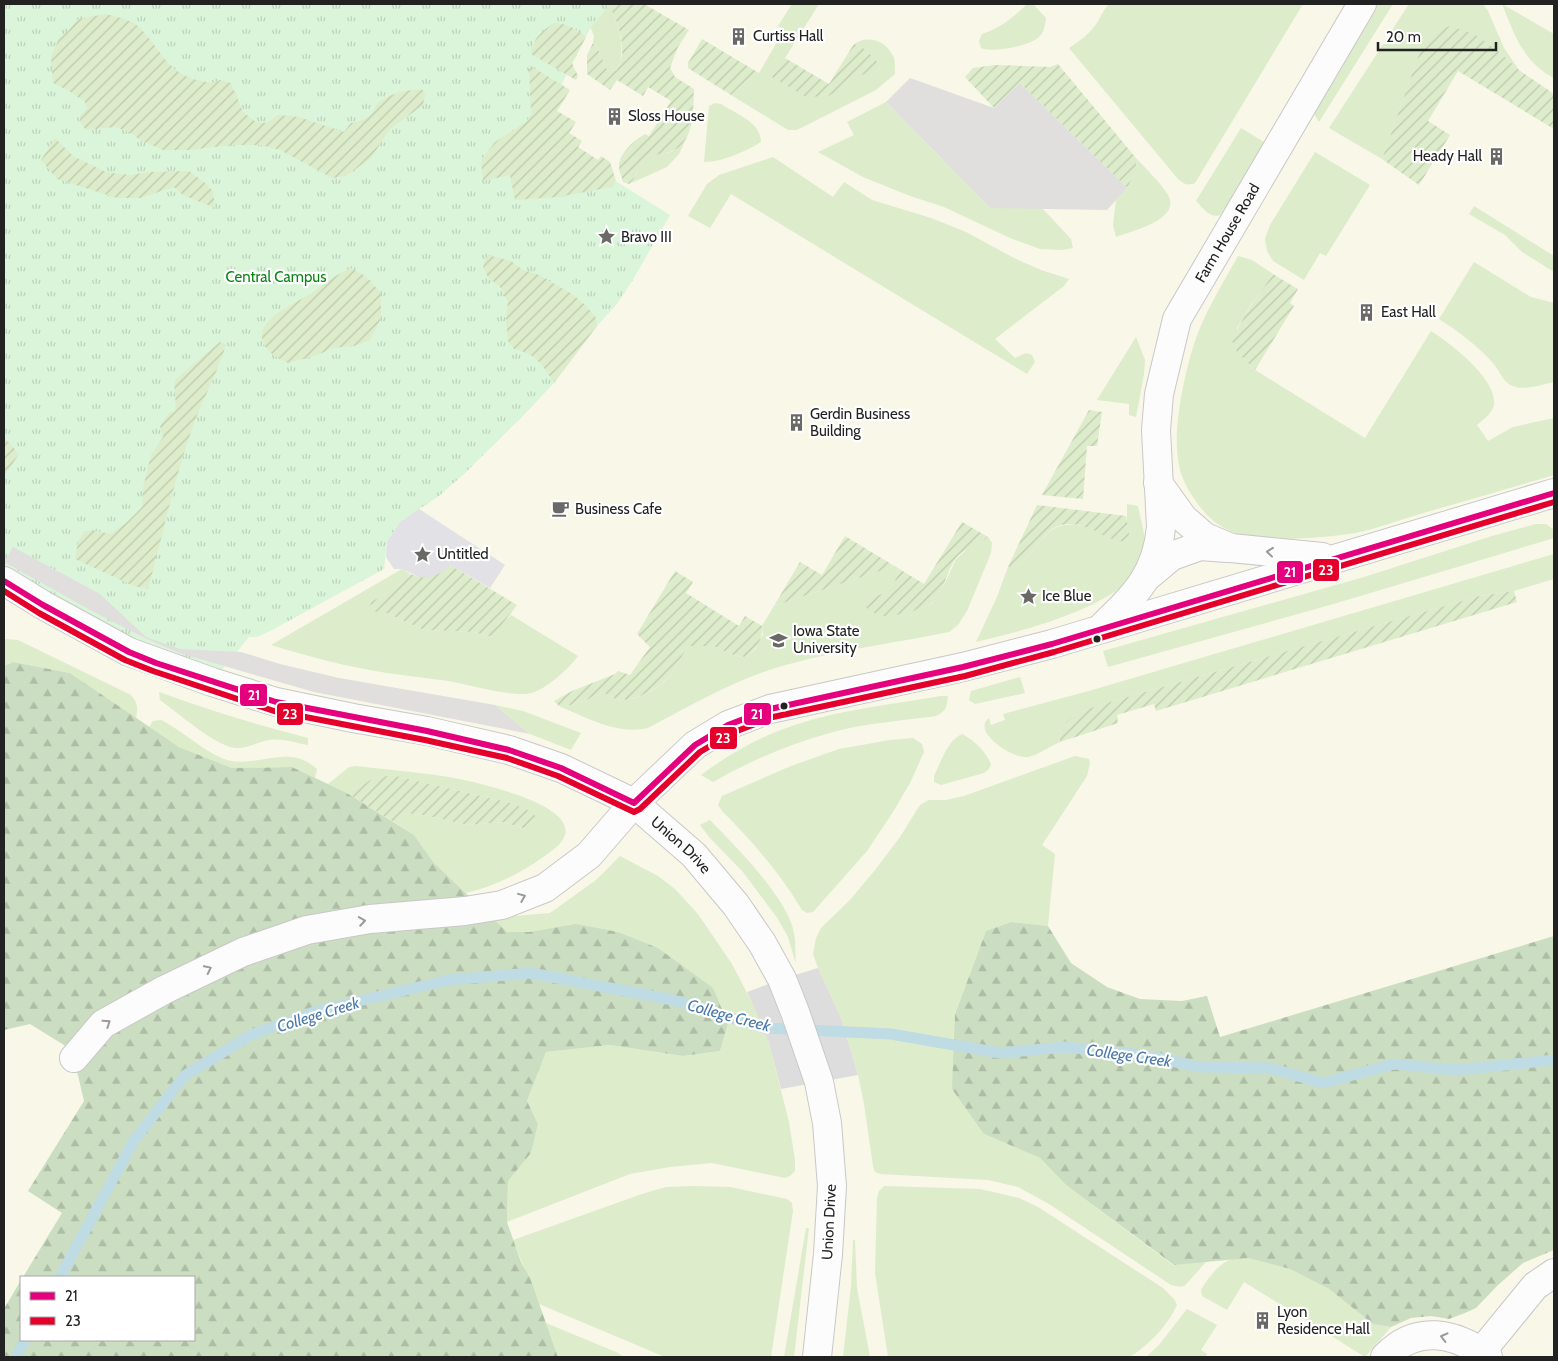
<svg xmlns="http://www.w3.org/2000/svg" width="1558" height="1361" font-family="Cabin,sans-serif">
  <style>
    .education { fill: #f8f7e8; fill-rule: evenodd }
    .grass { fill: #ddeccb }
    .forest { fill: url(#forest-firs) }
    .park { fill: url(#park-tufts) }
    .garden { fill: url(#garden-furrows) }
    .parking { fill: #e0dfde }
    .plaza { fill: #e2e1e5 }
    .pier { fill: #dedddd }
    .lines { fill: none; stroke-linecap: round; stroke-linejoin: round }
    .stream { stroke: #bfdbe3; stroke-width: 11 }
    .minor-casing { stroke: #c9c8c7; stroke-width: 30 }
    .minor { stroke: #fdfcfc; stroke-width: 28 }
    .bus-1-casing { stroke: #fff; stroke-width: 10 }
    .bus-2-casing { stroke: #fff; stroke-width: 10 }
    .bus-1 { stroke: #e5007d; stroke-width: 6 }
    .bus-2 { stroke: #e4002b; stroke-width: 6 }
    .oneway { stroke: #9a9a9a }
    .bus-dot { fill: #222; stroke: #fff; stroke-width: 2 }
    .labels { text-anchor: middle; stroke-width: 4.5; stroke-linejoin: round; paint-order: stroke }
    .poi-label { font-size: 15px; fill: #222; stroke: #fff; text-anchor: start }
    .street-label { font-size: 15px; fill: #222; stroke: #fff }
    .park-label { font-size: 15px; fill: #0c8416; stroke: #fff }
    .water-label { font-size: 16px; font-style: italic; fill: #4a7aab; stroke: #fff }
    .line-badge { stroke: #fff; stroke-width: 2 }
    .badge-label { font-size: 14px; text-anchor: middle; font-weight: bold; fill: #fff }
  </style>
  <defs>
    <pattern id="forest-firs" width="22" height="20" patternUnits="userSpaceOnUse" patternTransform="scale(1.25)"><rect width="22" height="20" fill="#cbdec1"/><path d="M5 1l3.5 6h-7zM16 11l3.5 6h-7z" fill="#aebea6"/></pattern>
    <pattern id="park-tufts" width="24" height="20" patternUnits="userSpaceOnUse" patternTransform="scale(1.25)"><rect width="24" height="20" fill="#daf5da"/><path d="M3 7l-1-3M5 7V3M7 7l1-3M15 17l-1-3M17 17v-4M19 17l1-3" fill="none" stroke="#bbd2bb"/></pattern>
    <pattern id="garden-furrows" width="10" height="10" patternUnits="userSpaceOnUse" patternTransform="scale(1.25)"><rect width="10" height="10" fill="#ddeccb"/><path d="M-1 1l2-2M0 10L10 0M9 11l2-2" fill="none" stroke="#bdcaae"/></pattern>
  </defs>
  <rect width="100%" height="100%" fill="#f0eeeb"/>
  <path class="education" d="M4 4H1554V1357H4ZM21 1277H194V1340H21Z"/>
  <g class="grass">
    <path d="M608 4C616 17 624 39 621 55 621 60 618 66 616 71L607 70C603 62 599 48 593 43L594 36 583 9Z"/>
    <path d="M792 4H819L773 77 843 89 865 49 854 44C869 34 887 41 894 58 895 62 895 69 895 74L876 90 797 130H788L731 95 744 83 759 73 784 30 778 26Z"/>
    <path d="M1027 4H1033L1046 18C1045 25 1044 33 1039 37 1030 46 992 53 981 48L979 41 982 34C1001 28 1013 18 1027 4Z"/>
    <path d="M1109 4H1303L1195 183C1187 186 1184 184 1178 179L1069 48C1078 42 1087 36 1094 27 1100 20 1102 11 1109 4Z"/>
    <path d="M1378 4H1393L1319 122 1314 114Z"/>
    <path d="M1409 4H1483L1488 11 1504 48 1519 70 1497 50 1419 54 1382 159 1329 128Z"/>
    <path d="M1502 4 1554 34V78C1522 61 1515 35 1502 4Z"/>
    <path d="M886 102 990 208H1042L1071 239 1073 248 1062 250 1040 249 1010 238 944 207 910 196 863 177 818 152 854 135 847 122Z"/>
    <path d="M715 103 721 104C736 114 761 122 761 142 746 151 723 162 704 162L709 106Z"/>
    <path d="M1241 128 1264 142 1237 191 1220 215C1210 219 1203 208 1196 201Z"/>
    <path d="M687 137 679 154 667 167 629 184 633 180 646 155C669 151 671 158 687 137Z"/>
    <path d="M1315 152 1370 185 1326 256 1320 253 1304 280 1273 261 1267 251 1265 239 1270 225Z"/>
    <path d="M773 157 833 197 844 182 872 200 931 218 966 232 1014 258 1041 270 1069 279 1064 286 995 339 1015 358 1026 353 1032 355 1035 362 1027 374 731 194 710 228 688 216 707 184 719 175Z"/>
    <path d="M1136 158C1145 168 1164 186 1169 197 1179 220 1132 231 1116 237L1113 225 1116 200 1127 188 1136 172Z"/>
    <path d="M1474 206 1554 256V272L1522 252 1505 235 1469 214Z"/>
    <path d="M1238 256 1252 260 1273 274 1250 306 1237 328V352L1255 370 1365 438 1431 331C1450 343 1497 379 1494 404 1493 413 1484 419 1477 425L1488 441 1513 427 1554 418V475C1510 488 1465 501 1420 514 1399 520 1377 529 1355 533 1327 538 1260 543 1235 533 1218 527 1205 515 1195 500 1189 491 1183 481 1180 470 1171 435 1183 381 1193 347 1203 315 1222 285 1238 256Z"/>
    <path d="M1474 262 1531 297 1554 303V382C1543 384 1528 390 1516 387 1503 384 1501 372 1493 363 1478 346 1458 331 1439 319Z"/>
    <path d="M1136 337 1145 360 1144 374 1136 417 1129 415V404L1097 400Z"/>
    <path d="M1127 504 1138 506C1141 523 1150 546 1142 563 1139 569 1132 580 1126 584 1087 614 1023 631 976 642L997 597 1008 567C1035 569 1038 519 1076 525 1090 526 1101 533 1112 539L1127 525Z"/>
    <path d="M1536 524H1546L1553 529 1554 538 1330 605 1108 667 1103 651 1364 577 1492 536Z"/>
    <path d="M988 537 992 543 991 553 967 611 958 625 949 632C886 645 819 652 758 674 720 688 684 709 648 728 616 735 588 718 559 706 576 706 587 700 602 692 606 694 611 698 616 699 633 704 664 687 673 672 680 663 681 654 690 646H713L736 656 746 657 755 650 763 635 762 626 774 606 895 566 898 574C891 590 886 595 869 597L885 616 914 611 932 604 946 581 956 559 971 546 982 542Z"/>
    <path d="M1554 554V579L1514 591 1479 596 1096 706C1076 715 1060 717 1060 742 1050 746 1038 755 1028 757 1012 759 971 731 989 718L991 725 1005 720 1003 714 1089 691Z"/>
    <path d="M402 569 410 574 395 588 371 602 377 612H384L424 630 473 632 493 637 502 624 511 615 578 656C570 668 545 690 531 693 514 698 467 684 448 681 428 678 407 676 387 673 348 667 310 657 271 645Z"/>
    <path d="M6 639 18 640 131 695C138 703 138 708 136 718L70 673 13 662 4 666V640Z"/>
    <path d="M1020 677 1025 693 975 704 969 700 971 691Z"/>
    <path d="M159 692C208 710 257 725 308 738V745C296 743 282 738 269 740 257 742 248 749 235 748 215 746 177 712 160 700Z"/>
    <path d="M940 696H948C947 707 946 711 936 716 901 721 864 723 830 733 789 744 750 761 713 782L701 775C728 755 757 738 789 727 837 710 890 705 940 696Z"/>
    <path d="M495 705 523 711 581 733 571 750 530 734Z"/>
    <path d="M161 720C182 730 210 757 231 761 263 766 289 744 317 769L315 778 292 767 232 768 179 747 149 727 153 721Z"/>
    <path d="M962 734C974 740 986 752 991 764L989 769 984 773 941 785 934 782V776C941 762 947 741 962 734Z"/>
    <path d="M913 738 922 744 924 752 910 783 893 812 867 851 813 912 807 913 802 910C780 873 752 841 722 811L718 805 722 796 791 766 839 749 890 740Z"/>
    <path d="M1075 756 1089 759 1090 763 1087 776 1042 845 1055 854 1048 926 1011 922 986 931 955 1014 984 1134 1040 1158 1066 1185 1173 1265 1207 1261C1203 1265 1186 1285 1184 1286 1180 1287 1175 1286 1171 1285L1049 1204 1018 1187 988 1180 880 1174 875 1172 873 1166 864 1104 858 1075 842 1020 818 968 813 954 816 938 821 928 850 900 875 870 900 837 920 805 929 800H946L964 796Z"/>
    <path d="M356 766C396 771 438 773 477 783 500 789 599 813 554 849 529 869 497 886 466 893L434 863 414 835 394 822 404 813 423 815 468 825 503 822 527 829 511 803 392 775 374 778 347 793 328 784 349 767Z"/>
    <path d="M710 820C735 846 788 898 794 933 796 943 795 954 796 964L788 937 778 919 743 872 709 837 700 825Z"/>
    <path d="M620 856 658 876 675 889 698 914 732 964 762 1022 769 1043 789 1122 795 1160V1171L790 1176 785 1178 712 1163 670 1167 630 1174 507 1222 508 1181 531 1153 538 1124 527 1101 546 1052 610 1045 683 1056 720 1051 728 1024 530 932 507 933 492 918 550 913 596 880Z"/>
    <path d="M694 1186 730 1187 787 1199 792 1203 793 1211 771 1357H665L539 1304 513 1240 642 1194 666 1187Z"/>
    <path d="M884 1186 980 1189 1019 1198 1038 1207 1163 1288 1174 1299 1177 1305C1167 1327 1149 1344 1130 1357H888L875 1273 877 1198 879 1191Z"/>
    <path d="M806 1228H809L794 1357H784Z"/>
    <path d="M853 1240H855L857 1288 870 1357H843L851 1286Z"/>
    <path d="M1248 1258 1290 1269 1329 1289 1373 1324 1391 1327 1365 1357 1244 1282 1227 1310 1202 1296 1201 1290C1207 1279 1219 1263 1232 1259 1236 1258 1243 1258 1248 1258Z"/>
    <path d="M1187 1309 1217 1325 1201 1350 1207 1354 1205 1357H1146L1159 1345Z"/>
    <path d="M546 1323 616 1352 624 1357H558Z"/>
  </g>
  <g class="forest">
    <path d="M13 662 70 673 179 747 232 768 292 767 347 793 414 835 434 863 507 932H530L576 924 618 932 658 948 713 988 728 1024 720 1051 683 1056 610 1045 546 1052 527 1101 538 1124 531 1153 508 1181 507 1222 521 1262 530 1278 558 1357H4V1309L21 1280V1340H194V1277H23L62 1213 28 1191 84 1101 72 1050 30 1024 4 1030V666Z"/>
    <path d="M1011 922 1048 926 1071 963 1107 987 1140 999 1182 1001 1207 996 1220 1037 1554 936V1250L1523 1263 1497 1286 1476 1308 1465 1313 1449 1319 1431 1316 1411 1318 1391 1327 1373 1324 1329 1289 1290 1269 1248 1258 1174 1265 1066 1185 1040 1158 984 1134 952 1089 955 1014 986 931Z"/>
  </g>
  <path class="park" d="M4 4H611L591 27 537 132 670 215 631 283 616 305 597 326 554 383 521 418 464 474 439 496 400 522 387 542 384 569 270 631 257 637H249L212 682 4 581Z"/>
  <g class="garden">
    <path d="M608 4H644L689 30 678 47 670 68 675 77 694 89C693 114 695 146 666 153 660 155 653 154 646 155L633 180 629 184 623 182C622 177 619 171 619 166 619 153 635 140 645 134L649 136 671 101 648 87 643 96 617 80 610 90 587 74V55L593 43C599 48 603 62 607 70L616 71C618 66 621 60 622 55 624 39 616 17 608 4Z"/>
    <path d="M106 14C117 17 133 20 141 29 162 51 168 75 202 81 209 83 213 83 220 80L231 83 243 112 256 122 267 123 278 115 299 117 344 132 351 123C359 122 367 119 372 113 375 109 375 106 378 103 390 93 409 89 423 90L425 95 423 105 389 130 371 158 346 176 332 178 280 150 261 145H231L189 150H163L140 140 129 132 115 127 86 130 80 122 81 114 87 109 85 102 69 91 53 83 51 57 59 38 67 32 78 19Z"/>
    <path d="M554 23C567 24 576 28 586 37L572 63 578 76 576 80 531 54C534 37 540 33 554 23Z"/>
    <path d="M1450 26 1474 34 1497 50 1519 70 1554 94V129L1458 71 1428 121 1450 135 1419 185 1382 159 1419 54 1433 33Z"/>
    <path d="M702 39 759 73 744 83 731 95 688 68V63Z"/>
    <path d="M854 44 865 49 878 63 876 72 850 77 843 89 828 96 806 97 772 77 785 58 829 84Z"/>
    <path d="M1058 64 1136 158V172L1127 188 1020 83 994 108 965 77 973 68 995 65 1050 67Z"/>
    <path d="M529 65 570 90 557 111 576 122 569 133 582 141 578 147 598 160 601 156 610 162 616 181 612 187 558 197 515 200 510 175 483 181 481 160 495 142 526 122 531 114Z"/>
    <path d="M55 138 73 156 106 172 119 174 132 175 147 172 189 171 204 182 213 191 215 208 183 195 174 187 140 198H117L57 179 41 160Z"/>
    <path d="M488 255 511 261 523 270 539 275 572 294 583 303 595 316 597 326 554 383C544 366 535 353 514 349L508 341 506 319 508 302 501 288 488 277 483 267 485 260Z"/>
    <path d="M351 268 365 276 381 293V318L370 340 358 345 334 348 314 356 288 363C281 359 273 356 268 350 246 325 288 307 305 297 321 288 333 275 351 268Z"/>
    <path d="M1273 274 1298 289 1290 303 1294 306 1255 370 1237 352 1232 341C1242 316 1258 295 1273 274Z"/>
    <path d="M220 342 226 344C218 373 203 398 193 426 174 479 163 534 148 589L134 586 75 559 78 542 84 531H97L110 534 126 523 142 507 143 488 151 455 163 437 160 426 169 413 175 411C177 400 173 391 175 380Z"/>
    <path d="M1089 410 1102 412 1097 446H1087L1083 499 1042 495Z"/>
    <path d="M4 437 19 454 4 477Z"/>
    <path d="M1037 505 1126 516 1129 534 1128 541C1110 546 1089 519 1061 525 1038 531 1031 569 1008 567Z"/>
    <path d="M962 522 988 537C979 546 964 548 956 558 947 570 944 592 932 603 926 609 893 617 884 616 877 615 868 611 864 605L869 597C886 595 891 590 898 574L895 566 774 606 800 562 822 575 845 536 924 584Z"/>
    <path d="M450 565 517 605 493 637 473 632 424 630 384 612H377L370 610 371 602 395 588 410 574 419 577Z"/>
    <path d="M675 571 693 582 686 593 739 626 745 616 762 626C763 640 757 649 746 657L736 656 713 646H690C681 654 680 663 673 672 664 686 633 704 616 699 611 698 606 694 602 692 587 700 576 706 559 706L554 701 572 691 615 674 618 671 630 675 650 647 637 634Z"/>
    <path d="M1514 591 1517 602 1156 711 1154 704 1117 715 1118 723 1060 742C1060 717 1076 715 1096 706L1479 596Z"/>
    <path d="M392 775 511 803 528 810 537 817 532 825 527 829 503 822 468 825 423 815 404 813 394 822 347 793 374 778Z"/>
  </g>
  <g class="parking">
    <path d="M910 78 994 108 1020 83 1127 188 1107 210 990 208 886 102Z"/>
    <path d="M13 547 100 594 146 637 180 649 241 652 280 664 339 678 495 705 530 734 314 692 179 653 145 638 90 610 4 562Z"/>
  </g>
  <path class="plaza" d="M419 509 505 565 490 588 450 565 445 571 429 578 419 577 402 569H394L386 557 387 542 400 522Z"/>
  <path class="pier" d="M818 968 842 1020 858 1075 781 1089 769 1043 761 1022 747 992 782 979Z"/>
  <g class="lines">
    <g class="stream">
      <path d="M60 1277 133 1142 184 1076 251 1035 320 1010 449 980 531 973 673 1000 765 1028 891 1034 1000 1053 1065 1047 1143 1055 1200 1067 1270 1068 1323 1083 1394 1064 1456 1070 1554 1060"/>
      <path d="M16 1357 25 1340"/>
    </g>
    <defs>
      <g id="minor">
        <path d="M1158 483 1183 518 1205 537 1231 548 1322 557"/>
        <path d="M1148 576 1172 556 1200 546 1227 548"/>
        <path id="s1" d="M4 581 43 605 129 652 212 682 276 702 353 718 427 731 509 750 561 768 634 803 694 855 736 905 762 943 782 979 795 1012 819 1082 827 1123 832 1186 828 1254 817 1357"/>
        <path id="s2" d="M1103 626C1135 595 1157 574 1161 527L1156 430 1159 394 1177 319 1362 4"/>
        <path d="M74 1058 103 1024 164 990 243 952 307 930 370 919 465 911 502 905 545 888 589 855 634 803 695 745 728 725 770 709 963 667 1052 644 1554 493"/>
        <path d="M1481 1352 1535 1286 1554 1273"/>
        <path d="M1385 1357C1416 1324 1455 1332 1488 1357"/>
      </g>
    </defs>
    <use href="#minor" class="minor-casing"/>
    <use href="#minor" class="minor"/>
    <defs>
      <path id="bus-1" d="M4 581 43 605 129 652 156 663 276 702 427 731 509 750 561 768 634 803 695 745 728 725 770 709 963 667 1052 644 1554 493"/>
      <path id="bus-2" d="M4 591 39 613 125 660 153 671 274 711 425 740 507 758 558 776 634 812 640 809 700 752 732 733 773 717 965 676 1054 652 1554 502"/>
    </defs>
    <use href="#bus-1" class="bus-1-casing"/>
    <use href="#bus-2" class="bus-2-casing"/>
    <use href="#bus-1" class="bus-1"/>
    <use href="#bus-2" class="bus-2"/>
  </g>
  <defs><path id="oneway-chevron" d="M-2-3.5L2.5 0L-2 3.5" fill="none" stroke-width="1.6" stroke-linecap="round" stroke-linejoin="round" transform="scale(1.25)"/></defs>
  <g class="oneway">
    <use href="#oneway-chevron" transform="translate(1270 552) rotate(-174)"/>
    <use href="#oneway-chevron" transform="translate(522 897) rotate(-22)"/>
    <use href="#oneway-chevron" transform="translate(362 921) rotate(-9)"/>
    <use href="#oneway-chevron" transform="translate(208 969) rotate(-26)"/>
    <use href="#oneway-chevron" transform="translate(107 1023) rotate(-34)"/>
    <use href="#oneway-chevron" transform="translate(1444 1337) rotate(-166)"/>
  </g>
  <defs>
    <symbol id="building-bare" viewBox="-9 -9 18 18"><path d="M-4-6H4V6H1V3H-1V6H-4ZM-2.5-4.3h1.7v1.8h-1.7ZM.8-4.3h1.7v1.8H.8ZM-2.5-1h1.7V.8h-1.7ZM.8-1h1.7V.8H.8Z" fill="#6a6968" stroke="#fff" stroke-width="2.5" paint-order="stroke"/></symbol>
    <symbol id="sight-bare" viewBox="-9 -9 18 18"><path d="M0-6L1.8-2.2L6-1.7L2.9 1.2L3.7 5.4L0 3.3L-3.7 5.4L-2.9 1.2L-6-1.7L-1.8-2.2Z" fill="#6a6968" stroke="#fff" stroke-width="2.5" paint-order="stroke"/></symbol>
    <symbol id="cafe-bare" viewBox="-9 -9 18 18"><path d="M-5.5-4.5H6V0H3Q3 3.5 0 3.5H-2.5Q-5.5 3.5-5.5 0ZM3-3.2v2h1.7v-2ZM-6 4.5H4V6H-6Z" fill="#6a6968" stroke="#fff" stroke-width="2.5" paint-order="stroke"/></symbol>
    <symbol id="university-bare" viewBox="-9 -9 18 18"><path d="M0-5L7-2L0 1L-7-2ZM-4 1L0 2.5L4 1V4Q0 6-4 4Z" fill="#6a6968" stroke="#fff" stroke-width="2.5" paint-order="stroke"/></symbol>
  </defs>
  <g fill-rule="evenodd">
    <use href="#building-bare" x="726" y="24" width="25" height="25"/>
    <use href="#building-bare" x="602" y="104" width="25" height="25"/>
    <use href="#building-bare" x="1484" y="144" width="25" height="25"/>
    <use href="#sight-bare" x="594" y="224" width="25" height="25"/>
    <use href="#building-bare" x="1354" y="300" width="25" height="25"/>
    <use href="#building-bare" x="784" y="410" width="25" height="25"/>
    <use href="#cafe-bare" x="548" y="496" width="25" height="25"/>
    <use href="#sight-bare" x="410" y="542" width="25" height="25"/>
    <use href="#sight-bare" x="1016" y="584" width="25" height="25"/>
    <use href="#university-bare" x="766" y="628" width="25" height="25"/>
    <use href="#building-bare" x="1250" y="1308" width="25" height="25"/>
  </g>
  <g class="bus-dot">
    <circle cx="1097" cy="639" r="4.5"/>
    <circle cx="784" cy="706" r="4.5"/>
  </g>
  <g class="labels">
    <g class="poi-label">
      <text x="753" y="41">Curtiss Hall</text>
      <text x="628" y="121">Sloss House</text>
      <text x="1482" y="161" text-anchor="end">Heady Hall</text>
      <text x="621" y="242">Bravo III</text>
      <text x="1381" y="317">East Hall</text>
      <text x="810" y="419">Gerdin Business<tspan x="810" dy="17">Building</tspan></text>
      <text x="575" y="514">Business Cafe</text>
      <text x="437" y="559">Untitled</text>
      <text x="1042" y="601">Ice Blue</text>
      <text x="793" y="636">Iowa State<tspan x="793" dy="17">University</tspan></text>
      <text x="1277" y="1317">Lyon<tspan x="1277" dy="17">Residence Hall</tspan></text>
    </g>
    <g class="street-label">
      <text dy="5" stroke="none"><textPath href="#s2" startOffset="428">Farm House Road</textPath></text>
      <text dy="5" stroke="none"><textPath href="#s1" startOffset="736">Union Drive</textPath></text>
      <text transform="translate(829 1222) rotate(-87)" y="5">Union Drive</text>
    </g>
    <g class="park-label">
      <text x="276" y="282">Central Campus</text>
    </g>
    <g class="water-label">
      <text transform="translate(318 1014) rotate(-17)" y="6">College Creek</text>
      <text transform="translate(729 1015) rotate(15)" y="6">College Creek</text>
      <text transform="translate(1129 1055) rotate(8)" y="6">College Creek</text>
    </g>
  </g>
  <g class="line-badge">
    <rect x="1312" y="558" width="28" height="24" rx="5" fill="#e4002b"/>
    <rect x="1276" y="560" width="28" height="24" rx="5" fill="#e5007d"/>
    <rect x="239" y="683" width="29" height="24" rx="5" fill="#e5007d"/>
    <rect x="743" y="702" width="29" height="24" rx="5" fill="#e5007d"/>
    <rect x="276" y="702" width="28" height="24" rx="5" fill="#e4002b"/>
    <rect x="709" y="726" width="29" height="24" rx="5" fill="#e4002b"/>
  </g>
  <g class="badge-label">
    <text x="1326" y="575">23</text>
    <text x="1290" y="577">21</text>
    <text x="254" y="700">21</text>
    <text x="757" y="719">21</text>
    <text x="290" y="719">23</text>
    <text x="723" y="743">23</text>
  </g>
  <rect width="1558" height="1361" fill="none" stroke="#222222" stroke-width="10"/>
  <rect x="20" y="1276" width="175" height="65" fill="#ffffff" stroke="#a7a7a7"/>
  <rect x="30" y="1292" width="25" height="8" fill="#e5007d" stroke="#a7a7a7"/>
  <text x="65" y="1301" font-size="15" fill="#222222">21</text>
  <rect x="30" y="1317" width="25" height="8" fill="#e4002b" stroke="#a7a7a7"/>
  <text x="65" y="1326" font-size="15" fill="#222222">23</text>
  <path d="M1378 42v8h118v-8" fill="none" stroke="#222222" stroke-width="2.5"/>
  <text x="1386" y="42" font-size="15" fill="#222222" stroke="#ffffff" stroke-width="4" paint-order="stroke">20 m</text>
</svg>
